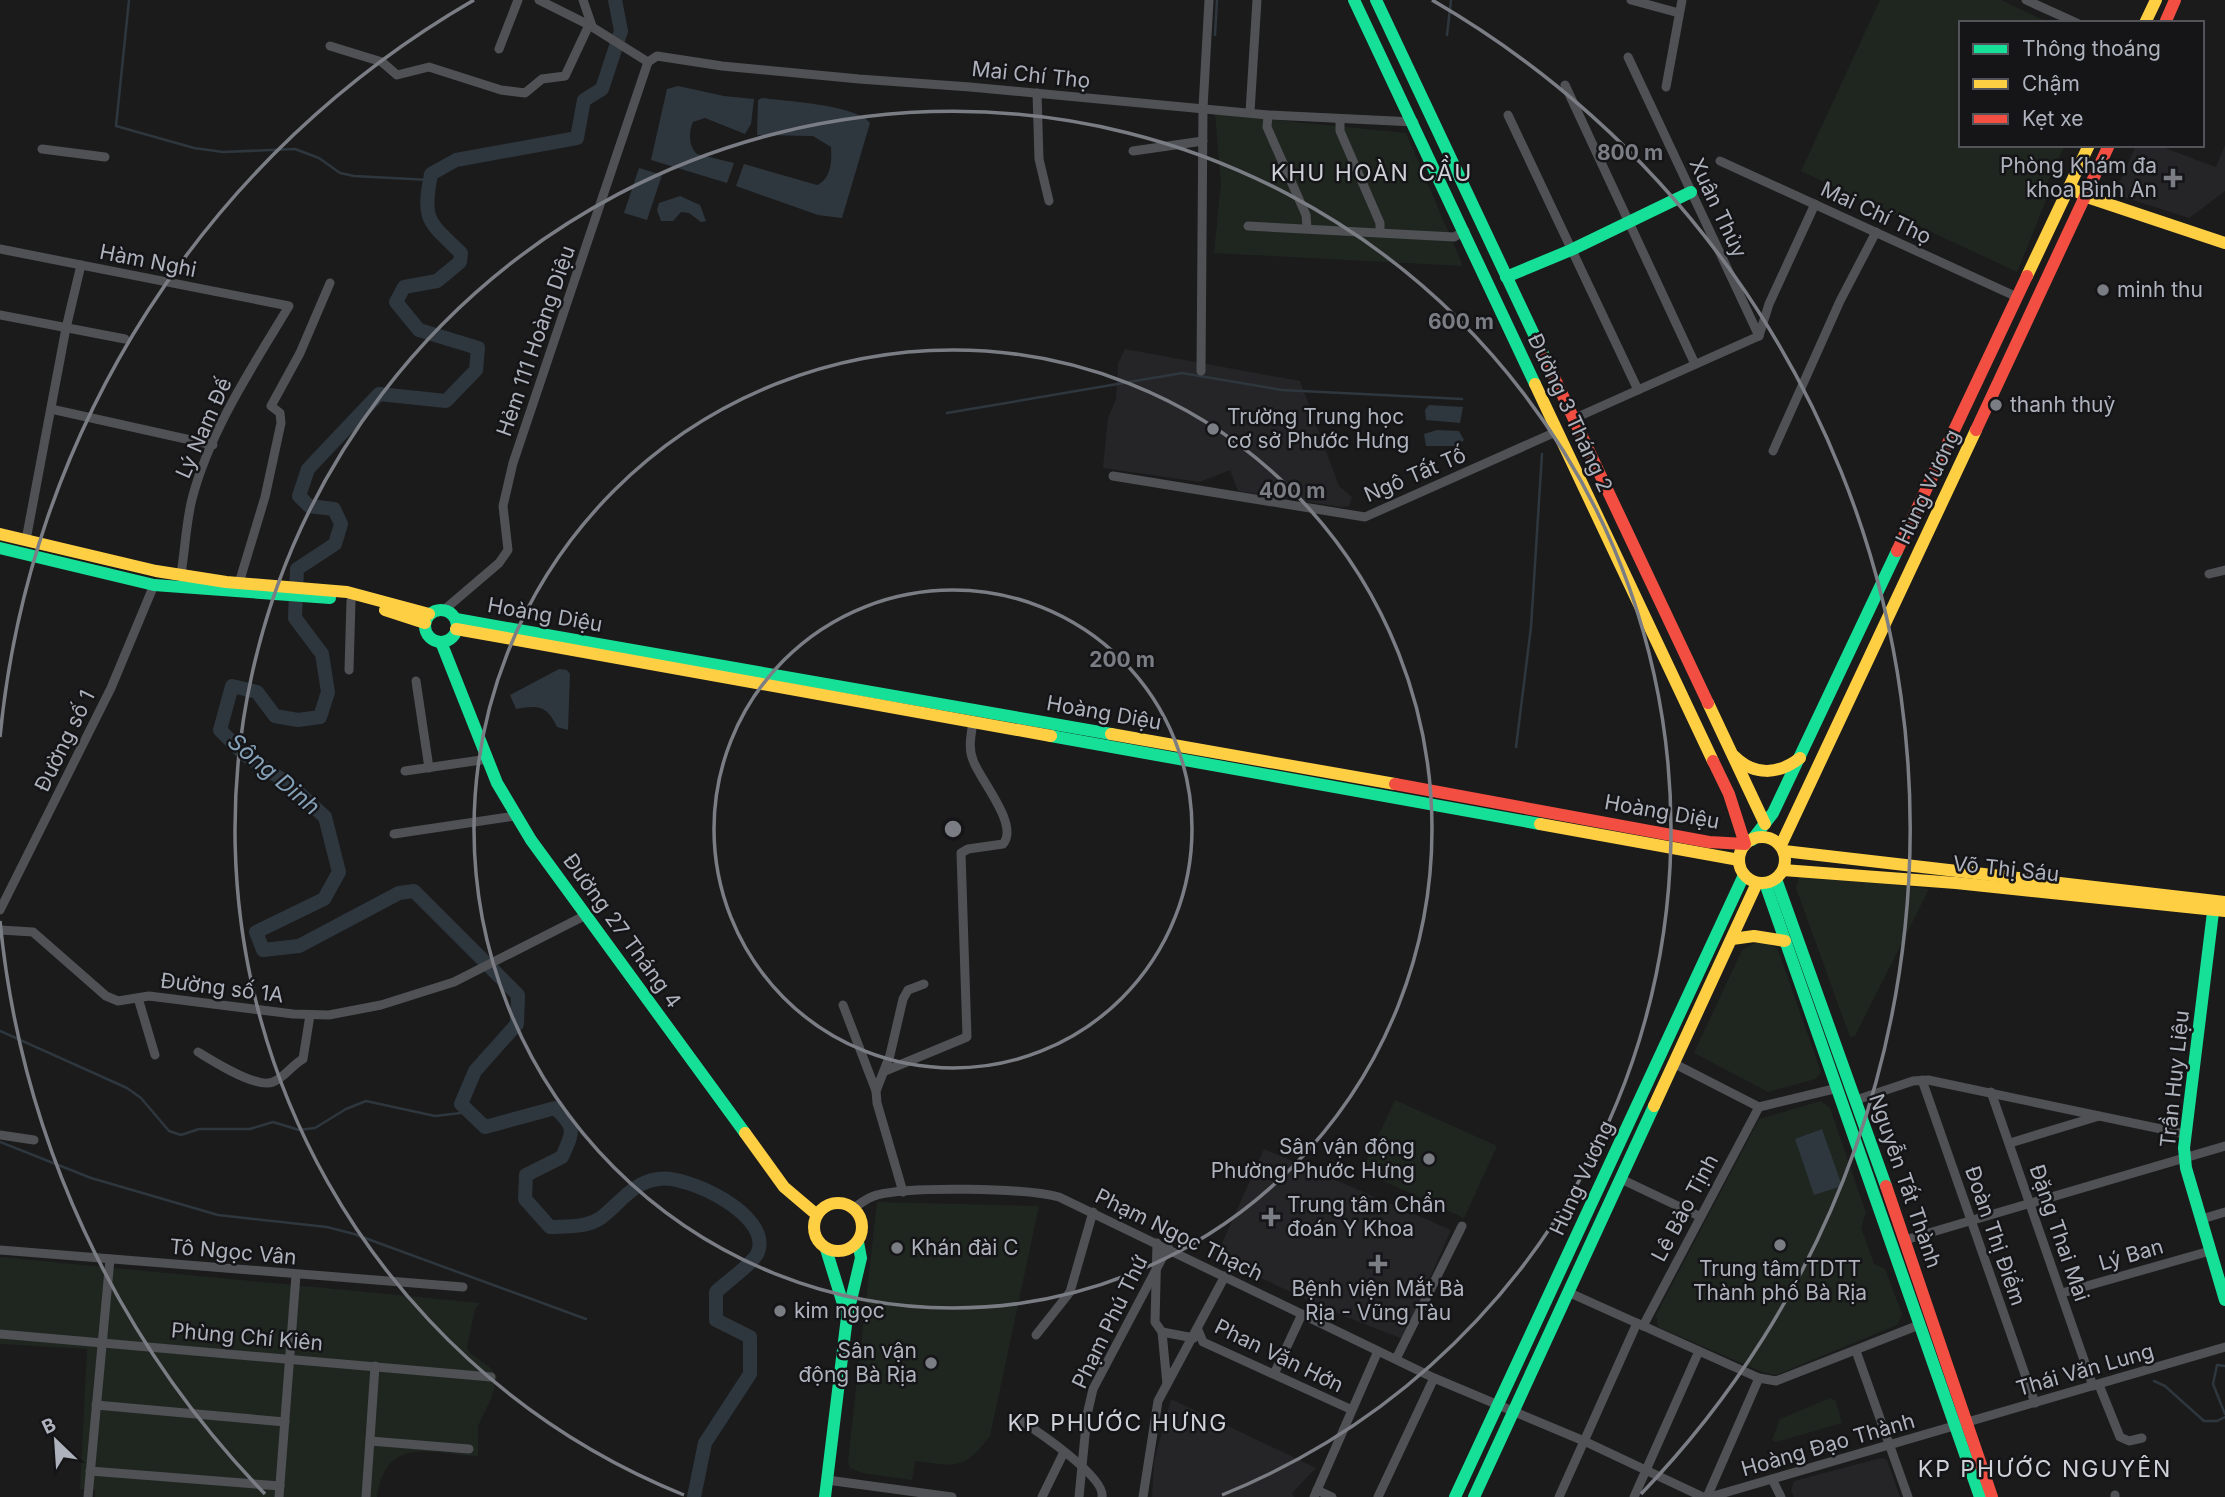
<svg xmlns="http://www.w3.org/2000/svg" width="2225" height="1497" font-family="Inter,sans-serif">
  <style>
    .built { fill: #252528 }
    .green { fill: #1f2620 }
    .water { fill: #2e373e }
    .lines { fill: none; stroke-linecap: round; stroke-linejoin: round }
    .stream { stroke: #2e373e; stroke-width: 2.5 }
    .river { stroke: #2e373e; stroke-width: 14 }
    .street { stroke: #4f5155; stroke-width: 9 }
    .fast { stroke: #16e098; stroke-width: 12 }
    .slow { stroke: #ffcf43; stroke-width: 12 }
    .jam { stroke: #f24e42; stroke-width: 12 }
    .ring { fill: none; stroke: #7a7d84; stroke-width: 3.5 }
    .poi-dot { fill: #7a7d84; stroke: #151518; stroke-width: 2.5 }
    .labels { text-anchor: middle; stroke-width: 5; stroke-linejoin: round; paint-order: stroke }
    .street-label { font-size: 21px; fill: #adb2bc; stroke: #151518 }
    .poi-label { font-size: 21px; fill: #adb2bc; stroke: #151518; text-anchor: start }
    .neighbourhood-label { font-size: 23px; letter-spacing: 2px; fill: #ced1d8; stroke: #151518 }
    .water-label { font-size: 23px; font-style: italic; fill: #84a1b7; stroke: #151518 }
    .centre { fill: #7a7d84; stroke: #151518; stroke-width: 3.5 }
    .ring-label { font-size: 21px; text-anchor: middle; font-weight: bold; fill: #7a7d84; stroke: #151518; stroke-width: 5; stroke-linejoin: round; paint-order: stroke }
  </style>
  <rect width="100%" height="100%" fill="#1b1b1c"/>
  <g class="built">
    <path d="M2136 145H2157L2216 167 2225 145V191L2189 218 2120 196 2117 189Z"/>
    <path d="M1125 349 1300 381 1339 486 1352 497 1349 506 1341 507 1238 491 1230 470 1200 482 1103 468 1108 418 1116 399 1118 364Z"/>
    <path d="M1264 1149 1451 1230 1403 1339 1331 1311 1216 1257Z"/>
    <path d="M1171 1399 1316 1468 1292 1493 1294 1497H1152L1154 1461Z"/>
    <path d="M1881 1458 1887 1460 1900 1497H1794L1791 1491 1794 1481Z"/>
  </g>
  <g class="green">
    <path d="M1880 0H2001L2049 23H1961V145H2065L2047 183 2050 191 2017 272 1801 171Z"/>
    <path d="M1215 114 1406 133 1463 266 1214 253 1221 183Z"/>
    <path d="M1806 874 1929 889 1855 1036 1850 1037 1796 888 1799 877Z"/>
    <path d="M1757 942 1768 943 1778 950 1821 1072 1816 1079 1768 1092 1694 1053 1742 950Z"/>
    <path d="M1395 1100 1497 1146 1464 1218 1362 1171Z"/>
    <path d="M1821 1101 1830 1108 1866 1213 1861 1227 1874 1264 1885 1269 1902 1314 1897 1325 1776 1375 1765 1373 1658 1327 1656 1315 1759 1119Z"/>
    <path d="M877 1202 1039 1206 990 1436C963 1471 957 1466 915 1461L912 1480 862 1473 850 1468 848 1461Z"/>
    <path d="M0 1257 480 1303 475 1309 467 1348C474 1360 488 1361 497 1377L491 1399 478 1426V1456C433 1454 385 1434 377 1497H95V1490L80 1489 87 1349 0 1344Z"/>
    <path d="M1830 1398 1836 1401 1842 1423 1776 1442 1772 1440 1780 1419Z"/>
  </g>
  <g class="water">
    <path d="M678 86 724 96 754 99 751 124 745 134 705 118 693 122C689 131 688 146 697 154L734 163 727 183 651 160 667 89Z"/>
    <path d="M762 98C785 101 857 105 870 123L842 218 818 215 736 186 744 164 817 185C831 179 832 161 831 147L813 136 757 135 758 100Z"/>
    <path d="M639 168 662 175 647 220 624 213Z"/>
    <path d="M680 196 700 205 706 221 701 222 689 213 681 212 673 221H661L657 210 659 203Z"/>
    <path d="M1429 405 1463 407 1460 423 1426 420 1425 410Z"/>
    <path d="M1437 430 1459 431 1464 440 1457 446H1426L1424 434Z"/>
    <path d="M559 669 567 670 570 674 568 730 557 727C547 705 538 705 516 709L510 695Z"/>
    <path d="M1822 1129 1842 1186 1814 1195 1795 1139Z"/>
  </g>
  <g class="lines">
    <g class="stream">
      <path d="M129 0 116 126 194 148 223 152 295 149 319 158 340 173 354 176 430 180"/>
      <path d="M1215 35 1217 0"/>
      <path d="M1447 35 1451 0"/>
      <path d="M947 413 1182 373 1282 390 1462 399"/>
      <path d="M1516 747 1531 627 1542 454"/>
      <path d="M0 1031 127 1088 141 1098 169 1131 181 1135 199 1129H250L273 1122 299 1130 315 1128 346 1109 366 1101 435 1116 469 1112"/>
      <path d="M0 1142 91 1178 218 1215 327 1227 354 1234 586 1319"/>
      <path d="M2225 1366 2217 1365 2213 1384 2225 1414"/>
      <path d="M2154 1381 2165 1386 2204 1421H2217L2225 1417"/>
    </g>
    <path class="river" d="M615 0 621 31 602 89 584 100 577 138 456 160 431 174C422 221 428 221 461 253L460 262 437 281 404 287 396 302 419 330 478 348 476 370 446 401 379 394 308 469 299 496 309 506 334 509 341 524 335 544 297 569 295 618 322 654 328 692 320 717 298 720 275 716 257 692 232 686 220 730 245 755 289 784 325 817 339 872 324 899 256 932 263 950 299 946 399 893 414 891 518 995 517 1024 475 1071 461 1104 485 1127 555 1108C577 1128 573 1132 562 1157L526 1175 525 1199 550 1227C567 1226 587 1228 602 1217 620 1203 633 1182 658 1179 687 1174 772 1215 758 1252 755 1262 725 1283 716 1292V1320L750 1337V1374L705 1443 694 1497"/>
    <g class="street">
      <path d="M539 0 589 25 648 62"/>
      <path d="M583 0 592 26"/>
      <path d="M1631 0 1679 13"/>
      <path d="M2026 0 2077 23"/>
      <path d="M330 46 382 62 397 75 429 67 501 90 525 93 542 79 565 76 589 25"/>
      <path d="M499 49 518 0"/>
      <path d="M1628 57 1759 336"/>
      <path d="M648 62 657 56 722 66 859 79 970 87 1268 115 1414 122"/>
      <path d="M1565 85 1695 364"/>
      <path d="M1666 87 1682 0"/>
      <path d="M1037 93 1039 159 1049 201"/>
      <path d="M1250 112 1257 0"/>
      <path d="M1268 115 1267 127 1306 215 1307 228"/>
      <path d="M1508 115 1638 390"/>
      <path d="M1340 119V131L1380 223V232"/>
      <path d="M42 149 105 157"/>
      <path d="M1133 151 1203 141"/>
      <path d="M1720 161 2017 297"/>
      <path d="M1248 226 1454 237 1465 231"/>
      <path d="M0 249 289 306C253 366 210 430 192 499 186 523 185 550 181 574"/>
      <path d="M0 315 125 339"/>
      <path d="M1759 336 1769 304 1815 204"/>
      <path d="M1201 371 1203 108 1209 0"/>
      <path d="M51 409 213 445"/>
      <path d="M1573 419 1759 336"/>
      <path d="M1773 451 1840 301 1876 232"/>
      <path d="M1113 476 1365 517 1558 431"/>
      <path d="M26 540 66 328 81 265"/>
      <path d="M2209 574 2225 570"/>
      <path d="M239 583 265 497 281 423 280 413 271 406 300 353 330 283"/>
      <path d="M444 610 499 563 508 550 503 506 513 463 648 62"/>
      <path d="M349 670 351 601"/>
      <path d="M416 681 429 768"/>
      <path d="M405 771 488 759"/>
      <path d="M394 834 515 816"/>
      <path d="M0 910 111 688 154 585"/>
      <path d="M0 930 33 932 106 996 118 1001 149 996 293 1014 329 1015 381 1005 454 982 586 915"/>
      <path d="M138 998 155 1055"/>
      <path d="M843 1005 876 1091"/>
      <path d="M198 1052C213 1061 256 1089 273 1082 284 1078 292 1065 303 1059L310 1015"/>
      <path d="M1675 1064 1759 1107 1838 1088"/>
      <path d="M885 1071 967 1037 961 853 968 849 1003 844C1020 825 979 779 973 760 968 748 971 735 973 722"/>
      <path d="M1922 1080 2035 1403"/>
      <path d="M1991 1092 2093 1386"/>
      <path d="M1856 1100 1913 1081 1928 1080 2185 1134"/>
      <path d="M0 1135 34 1140"/>
      <path d="M2010 1143 2099 1116"/>
      <path d="M1621 1179 1699 1216"/>
      <path d="M903 1192 877 1103 876 1091 890 1055 903 999 908 990 924 984"/>
      <path d="M854 1208C861 1203 868 1197 877 1195 910 1186 1026 1188 1059 1197L1434 1378 1584 1441 1703 1497"/>
      <path d="M2202 1219 2225 1212"/>
      <path d="M1905 1240 2225 1146"/>
      <path d="M1157 1243 1155 1322 1162 1332 1167 1384"/>
      <path d="M0 1250 463 1287"/>
      <path d="M1570 1293 1759 1378 1776 1381 1919 1325"/>
      <path d="M2062 1293 2210 1251"/>
      <path d="M1643 1326 1759 1107"/>
      <path d="M1198 1330 1203 1342 1350 1409"/>
      <path d="M1162 1332 1194 1338"/>
      <path d="M0 1334 491 1377"/>
      <path d="M1036 1335 1070 1292 1093 1212"/>
      <path d="M1856 1351 1908 1497"/>
      <path d="M1396 1359 1462 1226"/>
      <path d="M1274 1374 1302 1314"/>
      <path d="M2099 1385 2120 1437 2129 1441 2142 1438"/>
      <path d="M96 1405 285 1422"/>
      <path d="M1020 1420C1037 1431 1106 1477 1102 1497"/>
      <path d="M370 1441 469 1449"/>
      <path d="M90 1471 280 1486"/>
      <path d="M1772 1479 1781 1497"/>
      <path d="M827 1480 952 1497"/>
      <path d="M1317 1490 1332 1497"/>
      <path d="M2115 1495V1497"/>
      <path d="M88 1497 110 1259"/>
      <path d="M279 1497 296 1275"/>
      <path d="M366 1497 375 1366"/>
      <path d="M1042 1497 1064 1452"/>
      <path d="M1079 1497 1087 1415 1093 1389 1168 1247"/>
      <path d="M1143 1497 1158 1401 1225 1276"/>
      <path d="M1314 1497 1378 1351"/>
      <path d="M1378 1497 1434 1378"/>
      <path d="M1559 1497 1637 1323"/>
      <path d="M1634 1497 1699 1351"/>
      <path d="M1707 1497 1759 1378"/>
      <path d="M1710 1497 2225 1347"/>
    </g>
    <g class="fast">
      <path d="M1354 0 1535 384"/>
      <path d="M1376 0 1545 358"/>
      <path d="M1506 277 1571 250 1691 192"/>
      <path d="M0 548 154 585 330 598"/>
      <circle cx="441" cy="626" r="16"/>
      <path d="M456 619 1111 734"/>
      <path d="M441 642 497 783 531 840 745 1133"/>
      <path d="M1051 736 1540 824"/>
      <path d="M1752 840 1773 813 1897 551"/>
      <path d="M1776 879 1886 1186"/>
      <path d="M1765 883 1980 1497"/>
      <path d="M2214 904 2184 1148 2186 1168 2225 1300"/>
      <path d="M826 1249 847 1317"/>
      <path d="M825 1497 847 1317 861 1258 858 1242"/>
      <path d="M1455 1497 1744 875"/>
      <path d="M1474 1497 1654 1106"/>
    </g>
    <g class="slow">
      <path d="M2145 23 2156 0"/>
      <path d="M2071 188 2087 197 2225 243"/>
      <path d="M2027 276 2089 145"/>
      <path d="M1535 384 1713 761"/>
      <path d="M0 534 156 571 226 582 347 592 429 614"/>
      <path d="M385 610 425 623"/>
      <path d="M456 629 1051 736"/>
      <path d="M1708 703 1765 824"/>
      <path d="M1111 734 1395 784"/>
      <path d="M1734 756C1754 776 1778 775 1800 758"/>
      <path d="M1540 824 1739 860"/>
      <circle cx="1762" cy="860" r="23"/>
      <path d="M1781 845 1976 430"/>
      <path d="M1784 851 2225 902"/>
      <path d="M1783 870 1956 883 2225 911"/>
      <path d="M1732 939 1754 936 1785 941"/>
      <path d="M1654 1106 1757 883"/>
      <path d="M745 1133 784 1187 817 1215"/>
      <circle cx="838" cy="1227" r="24"/>
    </g>
    <g class="jam">
      <path d="M2165 23 2175 0"/>
      <path d="M1545 358 1708 703"/>
      <path d="M1976 430 2109 145"/>
      <path d="M1897 551 2027 276"/>
      <path d="M1395 784 1709 842 1745 844 1729 794 1713 761"/>
      <path d="M1886 1186 1992 1497"/>
    </g>
  </g>
  <g class="ring">
    <circle cx="953" cy="829" r="239"/>
    <circle cx="953" cy="829" r="479"/>
    <path d="M684 1495A718 718 0 1 1 1222 1495"/>
    <path d="M265 1494A957 957 0 0 1 0 921M0 737A957 957 0 0 1 474 0M1432 0A957 957 0 0 1 1641 1494"/>
  </g>
  <g class="poi-dot">
    <path d="M2169.5 167.5h7v7h7v7h-7v7h-7v-7h-7v-7h7z"/>
    <circle cx="2103" cy="290" r="7"/>
    <circle cx="1996" cy="405" r="7"/>
    <circle cx="1213" cy="429" r="7"/>
    <circle cx="1429" cy="1159" r="7"/>
    <path d="M1267.5 1206.5h7v7h7v7h-7v7h-7v-7h-7v-7h7z"/>
    <circle cx="1780" cy="1245" r="7"/>
    <circle cx="897" cy="1248" r="7"/>
    <path d="M1374.5 1253.5h7v7h7v7h-7v7h-7v-7h-7v-7h7z"/>
    <circle cx="780" cy="1311" r="7"/>
    <circle cx="931" cy="1363" r="7"/>
  </g>
  <g class="labels">
    <g class="street-label">
      <text transform="translate(1031 75) rotate(6)" y="7">Mai Chí Thọ</text>
      <text transform="translate(1718 208) rotate(65)" y="7">Xuân Thủy</text>
      <text transform="translate(1876 213) rotate(25)" y="7">Mai Chí Thọ</text>
      <text transform="translate(148 261) rotate(11)" y="7">Hàm Nghi</text>
      <text transform="translate(536 341) rotate(-71)" y="7">Hẻm 111 Hoàng Diệu</text>
      <text transform="translate(1570 413) rotate(65)" y="7">Đường 3 Tháng 2</text>
      <text transform="translate(204 428) rotate(-66)" y="7">Lý Nam Đế</text>
      <text transform="translate(1415 475) rotate(-23)" y="7">Ngô Tất Tố</text>
      <text transform="translate(1928 487) rotate(-65)" y="7">Hùng Vương</text>
      <text transform="translate(545 615) rotate(10)" y="7">Hoàng Diệu</text>
      <text transform="translate(1104 713) rotate(10)" y="7">Hoàng Diệu</text>
      <text transform="translate(65 741) rotate(-64)" y="7">Đường số 1</text>
      <text transform="translate(1662 812) rotate(10)" y="7">Hoàng Diệu</text>
      <text transform="translate(2006 869) rotate(6)" y="7">Võ Thị Sáu</text>
      <text transform="translate(622 931) rotate(54)" y="7">Đường 27 Tháng 4</text>
      <text transform="translate(222 988) rotate(7)" y="7">Đường số 1A</text>
      <text transform="translate(2175 1079) rotate(-84)" y="7">Trần Huy Liệu</text>
      <text transform="translate(1582 1178) rotate(-65)" y="7">Hùng Vương</text>
      <text transform="translate(1905 1181) rotate(71)" y="7">Nguyễn Tất Thành</text>
      <text transform="translate(1685 1208) rotate(-62)" y="7">Lê Bảo Tịnh</text>
      <text transform="translate(2059 1233) rotate(71)" y="7">Đặng Thai Mai</text>
      <text transform="translate(1179 1235) rotate(26)" y="7">Phạm Ngọc Thạch</text>
      <text transform="translate(1995 1236) rotate(71)" y="7">Đoàn Thị Điểm</text>
      <text transform="translate(233 1252) rotate(5)" y="7">Tô Ngọc Vân</text>
      <text transform="translate(2131 1255) rotate(-16)" y="7">Lý Ban</text>
      <text transform="translate(1110 1322) rotate(-64)" y="7">Phạm Phú Thứ</text>
      <text transform="translate(247 1337) rotate(5)" y="7">Phùng Chí Kiên</text>
      <text transform="translate(1279 1356) rotate(26)" y="7">Phan Văn Hớn</text>
      <text transform="translate(2085 1370) rotate(-16)" y="7">Thái Văn Lung</text>
      <text transform="translate(1828 1445) rotate(-16)" y="7">Hoàng Đạo Thành</text>
    </g>
    <g class="poi-label">
      <text x="2157" y="173" text-anchor="end">Phòng Khám đa<tspan x="2157" dy="24">khoa Bình An</tspan></text>
      <text x="2117" y="297">minh thu</text>
      <text x="2010" y="412">thanh thuỷ</text>
      <text x="1227" y="424">Trường Trung học<tspan x="1227" dy="24">cơ sở Phước Hưng</tspan></text>
      <text x="1415" y="1154" text-anchor="end">Sân vận động<tspan x="1415" dy="24">Phường Phước Hưng</tspan></text>
      <text x="1287" y="1212">Trung tâm Chẩn<tspan x="1287" dy="24">đoán Y Khoa</tspan></text>
      <text x="911" y="1255">Khán đài C</text>
      <text x="1780" y="1276" text-anchor="middle">Trung tâm TDTT<tspan x="1780" dy="24">Thành phố Bà Rịa</tspan></text>
      <text x="1378" y="1296" text-anchor="middle">Bệnh viện Mắt Bà<tspan x="1378" dy="24">Rịa - Vũng Tàu</tspan></text>
      <text x="794" y="1318">kim ngọc</text>
      <text x="917" y="1358" text-anchor="end">Sân vận<tspan x="917" dy="24">động Bà Rịa</tspan></text>
    </g>
    <g class="neighbourhood-label">
      <text x="1372" y="181">KHU HOÀN CẦU</text>
      <text x="1118" y="1431">KP PHƯỚC HƯNG</text>
      <text x="2045" y="1477">KP PHƯỚC NGUYÊN</text>
    </g>
    <g class="water-label">
      <text transform="translate(274 774) rotate(40)" y="8">Sông Dinh</text>
    </g>
  </g>
  <circle cx="953" cy="829" r="10" class="centre"/>
  <g class="ring-label">
    <text x="1630" y="160">800 m</text>
    <text x="1461" y="329">600 m</text>
    <text x="1292" y="498">400 m</text>
    <text x="1122" y="667">200 m</text>
  </g>
  <rect x="1959" y="21" width="245" height="126" fill="#151518" stroke="#52545a" stroke-width="2"/>
  <rect x="1973" y="44" width="35" height="10" fill="#16e098" stroke="#52545a" stroke-width="2"/>
  <text x="2022" y="56" font-size="21" fill="#adb2bc">Thông thoáng</text>
  <rect x="1973" y="79" width="35" height="10" fill="#ffcf43" stroke="#52545a" stroke-width="2"/>
  <text x="2022" y="91" font-size="21" fill="#adb2bc">Chậm</text>
  <rect x="1973" y="114" width="35" height="10" fill="#f24e42" stroke="#52545a" stroke-width="2"/>
  <text x="2022" y="126" font-size="21" fill="#adb2bc">Kẹt xe</text>
  <g transform="translate(56 1441) rotate(335)" stroke="#151518" stroke-width="5" paint-order="stroke">
  <path d="M0-5L12 26L0 18L-12 26Z" fill="#adb2bc"/>
  <text y="-10" font-size="19" font-weight="bold" text-anchor="middle" fill="#adb2bc">B</text>
  </g>
</svg>
